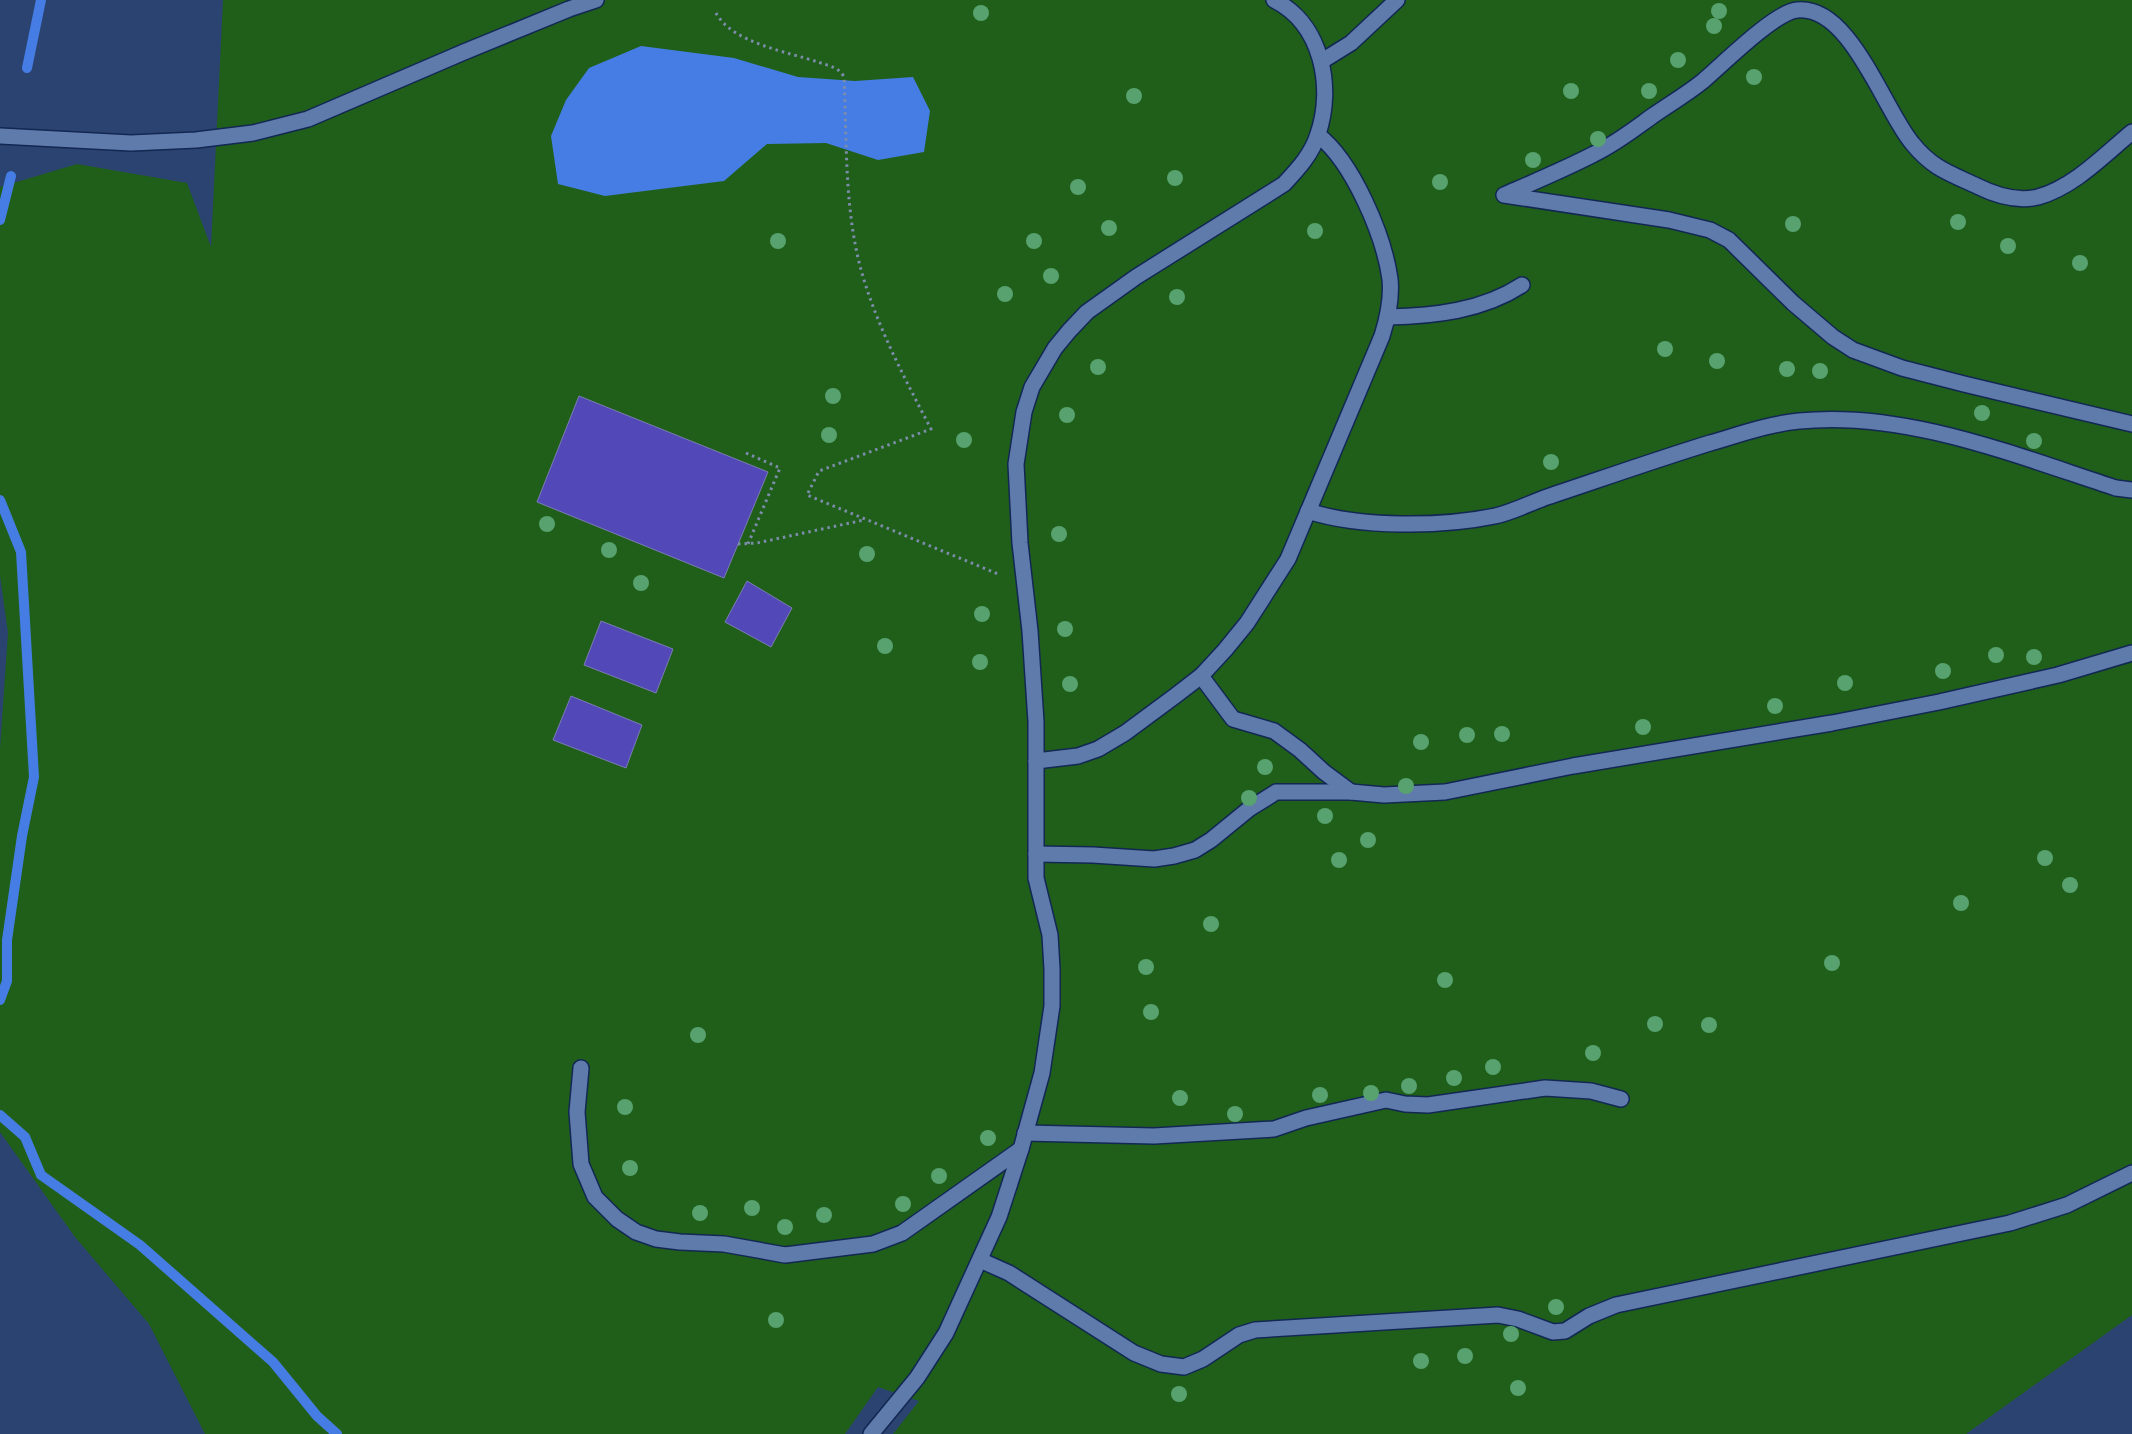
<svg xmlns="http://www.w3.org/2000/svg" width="2132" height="1434" font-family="Bitter,serif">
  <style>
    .green { fill: #205f1a }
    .water { fill: #467de5 }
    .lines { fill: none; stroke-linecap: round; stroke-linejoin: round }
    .stream { stroke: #467de5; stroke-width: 10 }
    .building { fill: #5248b7; stroke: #7a7db3 }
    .lane-casing { stroke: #122853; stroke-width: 18 }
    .path { stroke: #7c8dac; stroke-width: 3; stroke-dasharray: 2.5 4; stroke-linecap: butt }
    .lane { stroke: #5f7bac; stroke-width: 15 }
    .tree { fill: #57a26f }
  </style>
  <rect width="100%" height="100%" fill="#2b4370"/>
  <path class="green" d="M223 0H2132V1315L1966 1434H893L919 1401 878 1387 845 1434H205L149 1324 75 1237 0 1132V748L8 633 0 576V187L77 164 187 183 211 247Z"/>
  <path class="water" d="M641 46 734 58 798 77 855 81 913 77 930 111 924 152 878 160 826 143 767 144 724 181 605 196 558 184 551 136 566 100 589 68Z"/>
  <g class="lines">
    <g class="stream">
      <path d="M27 68 41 0"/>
      <path d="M0 220 11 176"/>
      <path d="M0 500 21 552 34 777 22 836 7 940V981L0 1000"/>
      <path d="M0 1115 25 1137 41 1175 140 1245 273 1362 317 1416 337 1434"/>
    </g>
  </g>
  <g class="building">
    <path d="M579 396 768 472 724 578 537 502Z"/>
    <path d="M747 581 792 608 771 647 725 622Z"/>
    <path d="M601 621 673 649 656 693 584 665Z"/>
    <path d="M571 696 642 725 626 768 553 740Z"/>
  </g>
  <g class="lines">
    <defs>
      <g id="lane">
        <path d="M1322 61 1351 43 1397 0"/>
        <path d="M2132 132C2104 155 2074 187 2038 197 2017 202 1995 195 1977 186 1949 173 1932 168 1912 143 1884 110 1850 4 1797 10 1775 12 1723 64 1703 81 1687 94 1668 105 1651 117 1633 130 1615 144 1594 154 1565 169 1534 182 1504 195L1669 220 1710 230 1729 240 1793 303 1833 337 1853 350 1902 368 1964 384 2132 424"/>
        <path d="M0 136 131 143 196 140 253 133 308 119 464 52 569 9 596 0"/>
        <path d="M1388 317C1434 316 1482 311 1522 285"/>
        <path d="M1308 511C1360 528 1442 527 1495 516 1513 512 1530 503 1547 497 1601 479 1655 460 1710 443 1738 435 1769 424 1799 421 1905 410 2017 456 2116 488L2132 490"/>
        <path d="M1201 676 1233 719 1274 731 1300 750 1324 772 1351 792"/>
        <path d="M1036 761 1078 756 1098 749 1125 733 1175 696 1201 676 1225 650 1247 623 1288 559 1382 336C1388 317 1392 299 1390 279 1384 236 1353 162 1318 135"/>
        <path d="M1036 854 1093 855 1154 859 1174 856 1195 850 1211 840 1249 809 1276 792H1351L1384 795 1445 792 1573 766 1832 723 1939 702 2058 675 2132 653"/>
        <path d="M581 1068 577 1112 581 1164 595 1197 617 1219 636 1232 656 1239 680 1242 724 1244 785 1255 873 1244 902 1233 1021 1149"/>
        <path d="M1025 1133 1154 1136 1274 1129 1306 1118 1386 1100 1405 1104 1428 1105 1545 1088 1591 1091 1621 1099"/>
        <path d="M980 1260 1009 1273 1134 1353 1161 1364 1184 1367 1203 1359 1239 1335 1255 1330 1498 1315 1518 1319 1553 1332 1565 1331 1589 1316 1616 1305 2010 1223 2067 1205 2132 1173"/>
        <path d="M871 1434 917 1378 946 1333 999 1217 1021 1149 1042 1073 1052 1006V969L1050 935 1036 878V722L1030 631 1020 543 1016 464 1024 412 1032 387 1055 348 1069 331 1087 312 1136 277 1284 184C1298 169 1312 154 1318 134 1334 87 1322 24 1274 0"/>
      </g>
    </defs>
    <use href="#lane" class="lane-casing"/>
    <g class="path">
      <path d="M716 13C732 43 788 52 818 62 829 66 839 67 844 77 847 144 844 216 864 280 880 332 906 381 931 429L819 471 807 495 998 574"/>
      <path d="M746 453 780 468 748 544"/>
      <path d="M738 544 757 543 864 520"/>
    </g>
    <use href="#lane" class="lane"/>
  </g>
  <g class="tree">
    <circle cx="1719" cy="11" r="8"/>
    <circle cx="981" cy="13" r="8"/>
    <circle cx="1714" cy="26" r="8"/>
    <circle cx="1678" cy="60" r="8"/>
    <circle cx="1754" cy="77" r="8"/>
    <circle cx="1571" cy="91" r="8"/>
    <circle cx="1649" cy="91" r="8"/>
    <circle cx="1134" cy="96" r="8"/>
    <circle cx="1598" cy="139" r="8"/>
    <circle cx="1533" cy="160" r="8"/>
    <circle cx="1175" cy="178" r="8"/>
    <circle cx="1440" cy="182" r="8"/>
    <circle cx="1078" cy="187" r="8"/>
    <circle cx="1958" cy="222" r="8"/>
    <circle cx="1793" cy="224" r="8"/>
    <circle cx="1109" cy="228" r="8"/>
    <circle cx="1315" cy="231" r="8"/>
    <circle cx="778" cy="241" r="8"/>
    <circle cx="1034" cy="241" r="8"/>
    <circle cx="2008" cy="246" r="8"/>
    <circle cx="2080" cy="263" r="8"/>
    <circle cx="1051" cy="276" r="8"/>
    <circle cx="1005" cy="294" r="8"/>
    <circle cx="1177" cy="297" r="8"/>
    <circle cx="1665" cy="349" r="8"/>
    <circle cx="1717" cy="361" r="8"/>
    <circle cx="1098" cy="367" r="8"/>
    <circle cx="1787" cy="369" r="8"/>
    <circle cx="1820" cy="371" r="8"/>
    <circle cx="833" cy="396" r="8"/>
    <circle cx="1982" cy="413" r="8"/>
    <circle cx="1067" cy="415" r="8"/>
    <circle cx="829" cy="435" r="8"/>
    <circle cx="964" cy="440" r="8"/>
    <circle cx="2034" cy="441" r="8"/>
    <circle cx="1551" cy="462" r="8"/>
    <circle cx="547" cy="524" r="8"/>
    <circle cx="1059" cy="534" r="8"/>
    <circle cx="609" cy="550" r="8"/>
    <circle cx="867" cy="554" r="8"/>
    <circle cx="641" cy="583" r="8"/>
    <circle cx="982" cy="614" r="8"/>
    <circle cx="1065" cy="629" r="8"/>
    <circle cx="885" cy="646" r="8"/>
    <circle cx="1996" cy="655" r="8"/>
    <circle cx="2034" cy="657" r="8"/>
    <circle cx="980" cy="662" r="8"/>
    <circle cx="1943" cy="671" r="8"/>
    <circle cx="1845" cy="683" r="8"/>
    <circle cx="1070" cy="684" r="8"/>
    <circle cx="1775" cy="706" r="8"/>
    <circle cx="1643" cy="727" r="8"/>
    <circle cx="1502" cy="734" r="8"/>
    <circle cx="1467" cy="735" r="8"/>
    <circle cx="1421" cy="742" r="8"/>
    <circle cx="1265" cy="767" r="8"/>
    <circle cx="1406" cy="786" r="8"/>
    <circle cx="1249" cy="798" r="8"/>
    <circle cx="1325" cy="816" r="8"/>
    <circle cx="1368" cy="840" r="8"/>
    <circle cx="2045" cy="858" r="8"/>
    <circle cx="1339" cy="860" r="8"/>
    <circle cx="2070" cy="885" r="8"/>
    <circle cx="1961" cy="903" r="8"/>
    <circle cx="1211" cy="924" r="8"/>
    <circle cx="1832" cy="963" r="8"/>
    <circle cx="1146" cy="967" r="8"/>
    <circle cx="1445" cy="980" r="8"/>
    <circle cx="1151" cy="1012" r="8"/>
    <circle cx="1655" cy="1024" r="8"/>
    <circle cx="1709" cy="1025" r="8"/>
    <circle cx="698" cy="1035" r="8"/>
    <circle cx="1593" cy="1053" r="8"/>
    <circle cx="1493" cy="1067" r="8"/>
    <circle cx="1454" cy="1078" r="8"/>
    <circle cx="1409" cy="1086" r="8"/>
    <circle cx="1371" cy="1093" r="8"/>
    <circle cx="1320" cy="1095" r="8"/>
    <circle cx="1180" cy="1098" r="8"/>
    <circle cx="625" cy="1107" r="8"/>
    <circle cx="1235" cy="1114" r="8"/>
    <circle cx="988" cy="1138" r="8"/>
    <circle cx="630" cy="1168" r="8"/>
    <circle cx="939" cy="1176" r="8"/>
    <circle cx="903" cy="1204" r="8"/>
    <circle cx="752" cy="1208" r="8"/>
    <circle cx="700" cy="1213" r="8"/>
    <circle cx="824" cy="1215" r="8"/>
    <circle cx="785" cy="1227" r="8"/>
    <circle cx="1556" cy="1307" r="8"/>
    <circle cx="776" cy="1320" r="8"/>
    <circle cx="1511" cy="1334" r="8"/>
    <circle cx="1465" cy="1356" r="8"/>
    <circle cx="1421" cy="1361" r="8"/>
    <circle cx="1518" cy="1388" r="8"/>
    <circle cx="1179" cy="1394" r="8"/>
  </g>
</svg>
